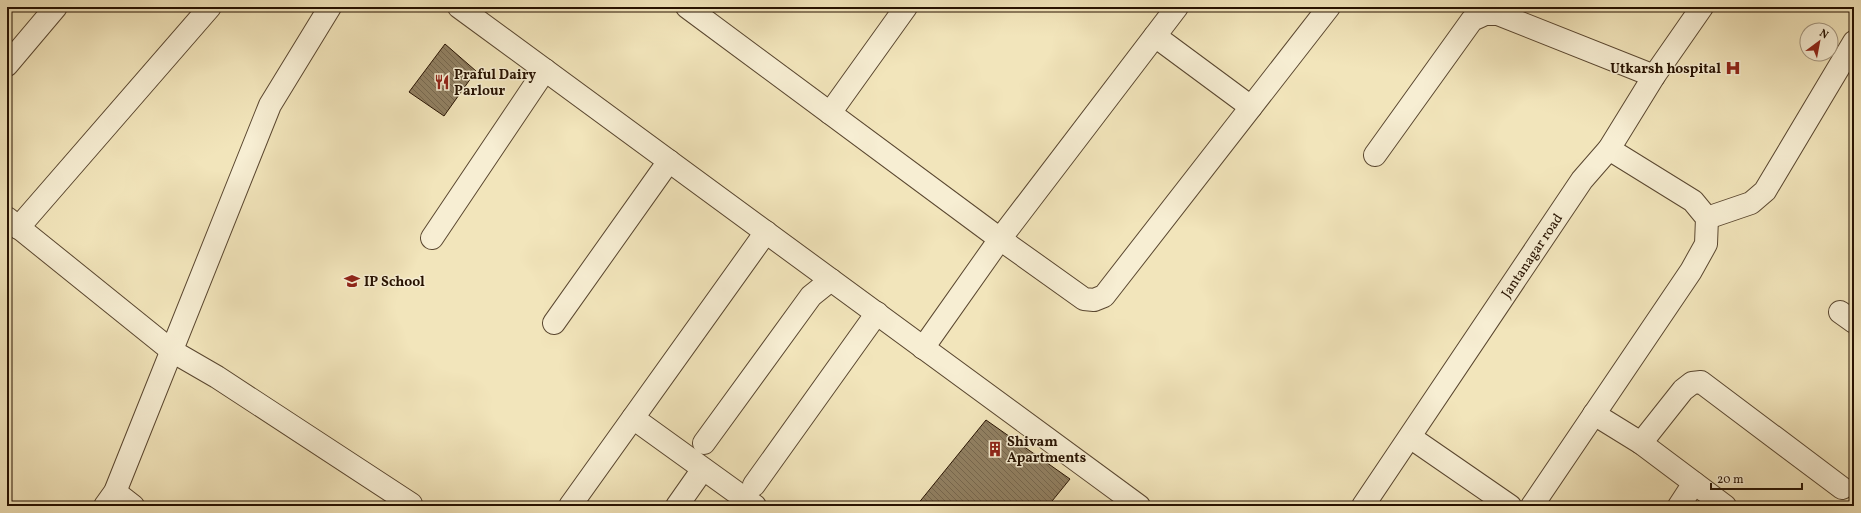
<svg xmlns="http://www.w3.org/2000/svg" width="1861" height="513" font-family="Vollkorn,serif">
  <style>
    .building { fill: url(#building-back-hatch); stroke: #271201 }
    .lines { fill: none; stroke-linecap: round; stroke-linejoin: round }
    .minor-casing { stroke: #5a4730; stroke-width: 24 }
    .minor { stroke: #f7eed3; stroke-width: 22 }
    .labels { text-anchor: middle; stroke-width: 3; stroke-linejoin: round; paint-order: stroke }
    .poi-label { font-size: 14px; font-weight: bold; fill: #271201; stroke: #f7eed3; text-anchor: start }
    .street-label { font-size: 14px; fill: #271201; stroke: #f7eed3 }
  </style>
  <defs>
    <pattern id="building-back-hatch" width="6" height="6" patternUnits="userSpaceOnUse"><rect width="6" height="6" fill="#918062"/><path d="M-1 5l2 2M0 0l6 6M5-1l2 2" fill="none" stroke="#76674e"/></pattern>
  </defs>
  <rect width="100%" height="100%" fill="#f2e5bb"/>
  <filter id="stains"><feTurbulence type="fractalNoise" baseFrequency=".005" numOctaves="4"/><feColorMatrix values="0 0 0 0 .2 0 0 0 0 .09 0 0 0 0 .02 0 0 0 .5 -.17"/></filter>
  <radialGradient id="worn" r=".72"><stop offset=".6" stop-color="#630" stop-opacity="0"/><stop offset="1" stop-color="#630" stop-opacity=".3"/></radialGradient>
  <g class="building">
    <path d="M445 44 476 71 444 116 409 92Z"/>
    <path d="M986 420 1070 479 1048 506 917 505Z"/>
  </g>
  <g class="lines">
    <defs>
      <g id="minor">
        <path d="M459 7 1139 506"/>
        <path d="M687 7 1000 239 1084 299 1094 300 1104 296 1329 7"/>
        <path d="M1155 36 1251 107"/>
        <path d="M7 65 56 7"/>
        <path d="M830 113 906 7"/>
        <path d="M1375 155 1472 20 1485 14H1498L1654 76"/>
        <path d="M7 218 172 351 217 377 411 504"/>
        <path d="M1707 218 1751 203 1765 191 1854 42"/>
        <path d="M18 228 210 7"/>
        <path d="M432 238 545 70"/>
        <path d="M1840 312 1854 322"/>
        <path d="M554 323 669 161"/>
        <path d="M923 348 1000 239 1177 7"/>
        <path d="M1594 414 1641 443 1725 506"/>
        <path d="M633 418 755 506"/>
        <path d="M1410 437 1510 506"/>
        <path d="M704 443 811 296 831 280"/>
        <path d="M1641 443 1683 390 1692 383 1701 382 1842 488"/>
        <path d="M754 485 877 313"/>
        <path d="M115 492 133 506"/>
        <path d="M105 506 115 492 270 105 330 7"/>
        <path d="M570 506 766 232"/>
        <path d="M677 506 703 469"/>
        <path id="s1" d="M1363 506 1582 180 1609 149 1654 76 1702 7"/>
        <path d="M1532 506 1691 271 1706 244 1707 218 1693 201 1609 149"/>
        <path d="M1679 506 1694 483"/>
      </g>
    </defs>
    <use href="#minor" class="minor-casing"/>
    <use href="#minor" class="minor"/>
  </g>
  <defs>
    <symbol id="hospital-bare" viewBox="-9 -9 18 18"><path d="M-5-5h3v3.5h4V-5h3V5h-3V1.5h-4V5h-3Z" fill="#8f2418" stroke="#f7eed3" stroke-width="2.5" paint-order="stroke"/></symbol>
    <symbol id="restaurant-bare" viewBox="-9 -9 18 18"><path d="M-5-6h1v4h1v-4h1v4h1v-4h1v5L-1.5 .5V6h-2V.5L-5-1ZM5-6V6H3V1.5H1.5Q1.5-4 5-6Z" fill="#8f2418" stroke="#f7eed3" stroke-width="2.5" paint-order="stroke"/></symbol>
    <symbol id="school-bare" viewBox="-9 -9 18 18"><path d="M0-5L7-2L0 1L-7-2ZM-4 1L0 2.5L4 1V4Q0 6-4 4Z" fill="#8f2418" stroke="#f7eed3" stroke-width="2.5" paint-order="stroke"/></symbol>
    <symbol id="building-bare" viewBox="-9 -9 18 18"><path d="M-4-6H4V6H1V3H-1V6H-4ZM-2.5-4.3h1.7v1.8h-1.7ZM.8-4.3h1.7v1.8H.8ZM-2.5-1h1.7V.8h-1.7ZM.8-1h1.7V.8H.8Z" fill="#8f2418" stroke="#f7eed3" stroke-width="2.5" paint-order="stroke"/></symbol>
  </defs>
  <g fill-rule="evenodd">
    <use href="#hospital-bare" x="1722" y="57" width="22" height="22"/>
    <use href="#restaurant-bare" x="431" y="71" width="22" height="22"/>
    <use href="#school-bare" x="341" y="270" width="22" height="22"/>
    <use href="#building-bare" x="984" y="438" width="22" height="22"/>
  </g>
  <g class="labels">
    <g class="poi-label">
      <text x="1721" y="73" text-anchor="end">Utkarsh hospital</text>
      <text x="454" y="79">Praful Dairy<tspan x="454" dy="16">Parlour</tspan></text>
      <text x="364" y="286">IP School</text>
      <text x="1007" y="446">Shivam<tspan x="1007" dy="16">Apartments</tspan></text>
    </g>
    <g class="street-label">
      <text dy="5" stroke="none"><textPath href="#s1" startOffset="302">Jantanagar road</textPath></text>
    </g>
  </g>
  <rect width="1861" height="513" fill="none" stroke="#f2e5bb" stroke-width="24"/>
  <rect x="8" y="8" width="1845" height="497" fill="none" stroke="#271201" stroke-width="2"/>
  <rect x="12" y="12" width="1837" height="489" fill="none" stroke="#271201"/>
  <g transform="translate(1819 42) rotate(32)"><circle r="19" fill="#f7eed3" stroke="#a4967f"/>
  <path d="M0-3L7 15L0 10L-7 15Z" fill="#8f2418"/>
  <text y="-6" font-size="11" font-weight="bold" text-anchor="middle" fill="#271201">N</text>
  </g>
  <path d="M1711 483v6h91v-6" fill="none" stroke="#271201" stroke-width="2"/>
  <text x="1717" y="483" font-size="12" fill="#271201" stroke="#f7eed3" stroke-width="3" paint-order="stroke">20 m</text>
  <rect width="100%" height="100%" filter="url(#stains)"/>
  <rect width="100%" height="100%" fill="url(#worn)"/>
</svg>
